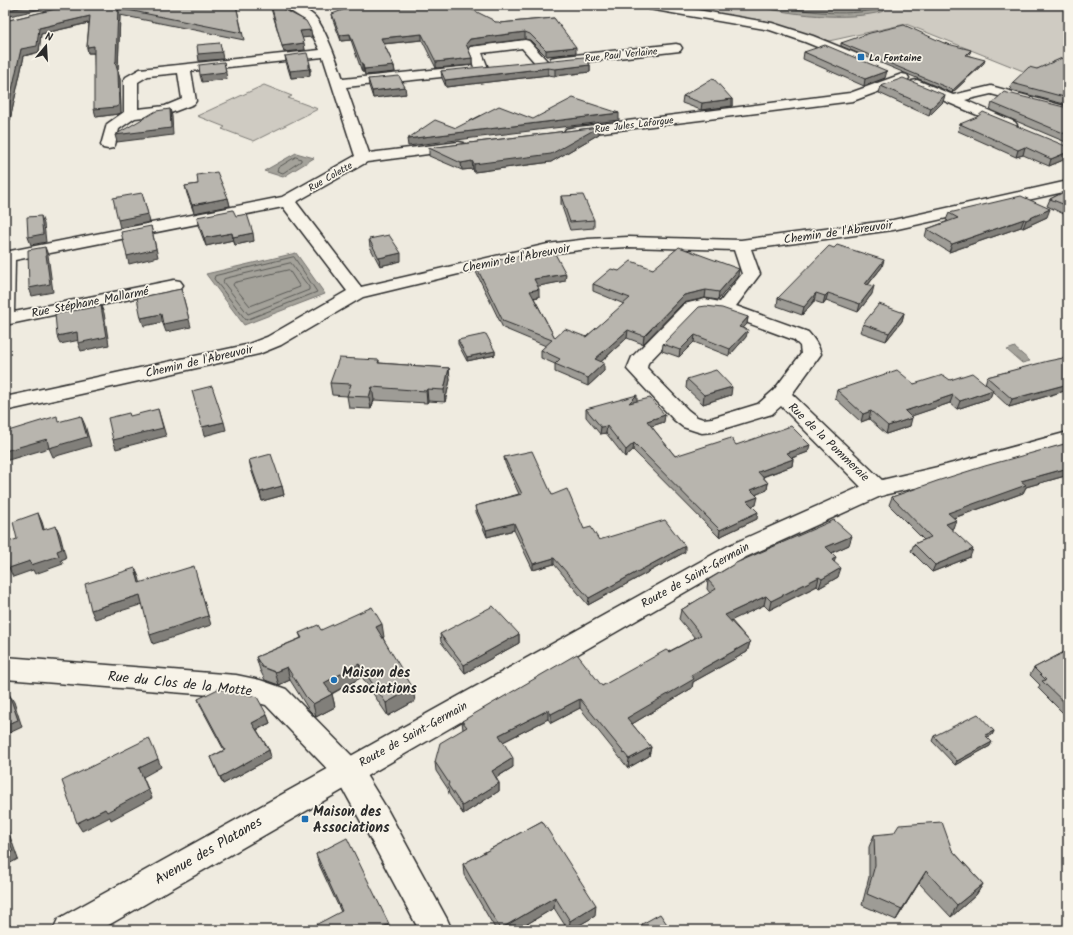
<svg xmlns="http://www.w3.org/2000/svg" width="1073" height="935" font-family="Kalam,sans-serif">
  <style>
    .green { fill: #cfcbc2; stroke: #7d7b76 }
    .water { fill: #a4a29a; stroke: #74726e }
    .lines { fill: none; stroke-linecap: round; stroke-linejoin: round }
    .shore { stroke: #5b5b57; stroke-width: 1 }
    .minor-casing { stroke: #2b2b2b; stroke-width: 3 }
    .tertiary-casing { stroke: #2b2b2b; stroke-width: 3 }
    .minor { fill: #f7f3e8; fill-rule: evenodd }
    .tertiary { fill: #f7f3e8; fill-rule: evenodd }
    .wall { fill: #9e9c96; stroke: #2b2b2b }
    .shaded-wall { fill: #817f7a; stroke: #2b2b2b }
    .building { fill: #b8b5ae; stroke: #2b2b2b }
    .poi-dot { fill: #1f6fb2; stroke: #f7f3e8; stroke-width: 1.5 }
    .labels { text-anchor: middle; stroke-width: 3.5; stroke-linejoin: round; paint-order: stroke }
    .far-street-label { font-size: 10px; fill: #2b2b2b; stroke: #f7f3e8 }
    .far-poi-label { font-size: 10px; font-weight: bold; fill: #2b2b2b; stroke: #f7f3e8; text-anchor: start }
    .street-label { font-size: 12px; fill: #2b2b2b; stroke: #f7f3e8 }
    .near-poi-label { font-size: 14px; font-weight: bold; fill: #2b2b2b; stroke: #f7f3e8; text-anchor: start }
    .near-street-label { font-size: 14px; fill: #2b2b2b; stroke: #f7f3e8 }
  </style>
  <rect width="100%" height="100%" fill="#efebe0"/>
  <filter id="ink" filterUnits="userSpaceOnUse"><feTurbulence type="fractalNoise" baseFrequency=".025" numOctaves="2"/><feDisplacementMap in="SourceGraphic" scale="8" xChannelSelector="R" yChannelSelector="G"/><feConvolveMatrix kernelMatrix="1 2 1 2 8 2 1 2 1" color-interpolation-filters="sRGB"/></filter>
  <g filter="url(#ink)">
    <g class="green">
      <path d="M670 5H1068V89L906 24 829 41 761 22Z"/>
      <path d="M264 85 292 96 288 98 318 109 254 141 222 129 225 127 197 116Z"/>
    </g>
    <g class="water">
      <path d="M751 5H884V11C847 22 788 14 751 5Z"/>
      <path d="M296 153 314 158 283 177 264 171Z"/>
      <path d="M296 253 325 294 244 325 206 274Z"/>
      <path d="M1015 347V348L1030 361 1022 363 1007 350Z"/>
    </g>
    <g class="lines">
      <g class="shore">
        <path d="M769 5C806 11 842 17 879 9L881 5"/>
        <path d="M812 5 857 8 873 5"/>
        <path d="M296 157 301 159V161L283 173 277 171 278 168Z"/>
        <path d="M294 257 317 292 246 320 214 279 215 276Z"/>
        <path d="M291 263 309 287V290L248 314 223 282 224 279Z"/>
        <path d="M289 270 300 287 250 306 233 285 234 283Z"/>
      </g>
      <defs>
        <g id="minor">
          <path d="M281 5C294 5 303 7 313 15 323 22 339 66 343 79L470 66 474 67 468 50 470 47 525 40 529 41 548 62 547 65H537L522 48 482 53 488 68 486 71 481 72 476 71 475 73 470 74 346 87 369 153 459 142 464 143 466 146 464 149 459 150 367 162 296 202 361 287 548 244 588 239 628 237 741 240 893 220 1068 181V191L893 230 751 249 760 274 736 306 808 332C814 339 818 344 821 354L792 394 885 483 888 489 885 495 877 497 869 495 781 406 772 414 713 432 702 433 695 431 683 427 674 420 627 369 632 357 684 304 705 299 720 302 742 274 734 250 628 247 588 249 548 254 496 265 363 297 281 345 259 354 5 411V397L246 345 267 337 347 291 283 207 15 260 14 312 174 280 180 281 183 285 180 289 174 290 5 325V252L282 197 355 156 323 57 191 71 196 101 194 104 168 114 135 118 119 129 115 145 113 148 108 149 103 148 101 145 107 124 124 112V80L126 77 140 69 320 50 305 20ZM178 73 182 99 165 106 138 109V82L148 76ZM705 311 721 313 794 340 800 346 801 354 774 390 758 404 712 418 703 419 697 417 688 410 647 368 648 363 697 312Z"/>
          <path d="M643 5H669L772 23 813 36 857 54 858 57 857 60 852 61 805 42 770 30 649 9 645 7Z"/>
          <path d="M676 44 680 45 682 48 680 51 556 65 551 64 550 61 551 58 556 57Z"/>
          <path d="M902 74 907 75 909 78 907 81 853 101 571 136 566 135 564 132 566 129 571 128 850 93Z"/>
          <path d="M917 80 953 95 991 86 1068 107V115L991 94 965 100 1015 122 1017 125 1015 128 1010 129 912 87 910 84 912 81Z"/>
          <path d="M5 657 236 675 260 680 286 689 358 762 387 809 447 919 452 930H419L365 829 338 780 266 705 236 697 5 679Z"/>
        </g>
        <path id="tertiary" d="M1068 432V446L946 481 883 495 746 557 100 930H53L58 919 730 545 869 483 946 465Z"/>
      </defs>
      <use href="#minor" class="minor-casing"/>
      <use href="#tertiary" class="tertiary-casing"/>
      <use href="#minor" class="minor"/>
      <use href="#tertiary" class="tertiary"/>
    </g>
    <g class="wall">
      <path d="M72 5H236L244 40 120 15 118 69H117L120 79 121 113 118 114 96 117 94 53H88L87 47 89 23 41 34 39 52 24 56 10 120 5 21Z"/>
      <path d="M270 5H276L312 37H302L305 50 284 52Z"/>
      <path d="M332 14 495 22 500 23 554 18 576 53 546 56 530 40 525 39 470 46 468 48 472 58V65L436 68 422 40 384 44 394 66 395 72 365 75 364 72H362L351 40 341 41 333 20Z"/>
      <path d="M841 43H944L970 53 968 55 984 63 952 93 841 46Z"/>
      <path d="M804 52 885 78 864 86 803 59Z"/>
      <path d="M285 56 310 64 311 71H310V76L291 78 286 62Z"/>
      <path d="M1068 61V105L1010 90 1012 83 1037 69Z"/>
      <path d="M590 65V72L555 76 548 75 446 87 442 78 441 71Z"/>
      <path d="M368 79 406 94 373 98 369 86Z"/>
      <path d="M881 86 943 102 929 116 879 93Z"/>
      <path d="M683 96 732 99V106L701 110 682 103Z"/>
      <path d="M992 103 1068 108V143L990 110Z"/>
      <path d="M960 124 1068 147V158L1049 166 1023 155 1016 157 958 131Z"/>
      <path d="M599 127V134L551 162 474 172 473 169 462 170 429 156V148Z"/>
      <path d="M198 184 228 198 230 206 194 213 187 194 185 186Z"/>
      <path d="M1068 190V216L1047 206 1050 199Z"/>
      <path d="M561 196 594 220V228L570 230 561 204Z"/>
      <path d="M949 213 1047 217 1023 228 1021 227 949 252 925 237 927 229 948 221 946 220Z"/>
      <path d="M236 216 254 241 235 245 233 240 206 246 198 225 197 217Z"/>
      <path d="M369 239 401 261 380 266 370 247Z"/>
      <path d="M475 264 565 281 537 286 539 297 534 298 555 338 586 337 624 304 593 291V284L619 271 653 269 738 276 718 300 705 298 683 303 643 344 627 338 601 362 604 371 588 386 555 372V364L541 358V350L546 346 503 328 476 272Z"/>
      <path d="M882 267 868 285 872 294 858 312 826 300 823 304 814 301 802 315 777 306 778 298Z"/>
      <path d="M904 313 902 321 886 341 860 332 863 324Z"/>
      <path d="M748 317 747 324 743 328 746 337 729 356 694 342 679 357 662 351 663 344Z"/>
      <path d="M458 340 495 351V355L467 361 458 344Z"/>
      <path d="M1068 357V390L1009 407 992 391 990 398 957 409 950 403 911 416 910 426 886 434 869 419 861 422 835 398 837 390 914 384 950 380 985 384 987 377Z"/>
      <path d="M379 360V363L449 368 450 380 445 402 428 401 427 403 374 400 371 409 349 408 347 396 332 395 330 383Z"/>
      <path d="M687 379 731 395 703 404 686 388Z"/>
      <path d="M637 401 664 422 651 426 675 456 736 445 808 452 792 458 793 459 792 466 763 477 768 483 767 490 755 495 756 505 752 506 757 519 719 537 633 450 625 457 606 433 600 434 586 417V409Z"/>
      <path d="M1068 443V478L1065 476 1026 487 1023 493 954 518 953 528H951L970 557 932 572 911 551 914 544 924 540 889 505 892 497Z"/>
      <path d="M504 457 552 495 584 529 599 540 685 552 588 605 554 564 533 570 514 530 487 537 476 512 475 506 519 494 505 463Z"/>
      <path d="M249 460 282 486 284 495 262 501 251 469Z"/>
      <path d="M849 545 831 553 838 577 819 588 817 586 769 610 764 605 731 620 750 642 747 652 693 682 692 688 632 724 651 747 649 756 628 768 580 708 551 723 548 719 503 742 513 767 496 778 499 783V791L463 814 449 794 448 789 436 771 435 762 463 730 462 721 602 686 695 638 679 619 681 610 710 593 707 589 708 580Z"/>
      <path d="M321 630 384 637 383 638 415 701 388 716 362 677 332 694 335 707 316 717 309 710 290 680 279 685 265 680 260 670 256 657 301 638 299 633Z"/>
      <path d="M440 634H519V643L465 673 441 642Z"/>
      <path d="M1068 650V712L1064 714 1038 688 1040 685 1030 675 1034 668Z"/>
      <path d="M198 699 267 715 270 723 257 730 269 750 271 758 223 784 211 757 224 750 201 707Z"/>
      <path d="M994 731 992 735 987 737 990 746 955 765 932 741 934 736Z"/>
      <path d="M542 821 595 916 571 930H568L554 908 517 930H496L464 875 463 864Z"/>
      <path d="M874 835 952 850 983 884 976 895 951 917 919 883 896 920 862 905 869 877V847Z"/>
      <path d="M316 854 389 924 341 912 318 862Z"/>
      <path d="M642 924 671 930H643L642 928Z"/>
    </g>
    <g class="shaded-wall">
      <path d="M30 5H59L5 17V11Z"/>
      <path d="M118 8 120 15 118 69H117L115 62Z"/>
      <path d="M90 16 92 22 41 34 39 52 24 56 10 120 5 121V113L21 49 39 28Z"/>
      <path d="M311 30 312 37 301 38 300 31Z"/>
      <path d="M525 32V39L470 46 467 51 466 44 470 39Z"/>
      <path d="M350 34 351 40 341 41 340 35Z"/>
      <path d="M422 34V40L382 44 381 38Z"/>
      <path d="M220 43 223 59 199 61 198 54Z"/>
      <path d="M304 43 305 50 284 52 282 46Z"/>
      <path d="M94 46 96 53H88L87 47Z"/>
      <path d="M576 47V53L546 56V50Z"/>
      <path d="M971 50 970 53 965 58 966 55Z"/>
      <path d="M472 58V65L436 68V62Z"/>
      <path d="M985 60 984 63 952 93 953 90Z"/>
      <path d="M224 62 227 79 202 82 200 75Z"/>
      <path d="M309 64 310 76 291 78 290 71Z"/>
      <path d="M362 65H363L364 72H362Z"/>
      <path d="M590 65V72L555 76V69Z"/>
      <path d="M394 66 395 72 365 75 364 69Z"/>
      <path d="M548 68V75L446 87 445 80Z"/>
      <path d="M887 71 885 78 864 86 865 79Z"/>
      <path d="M118 72 120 79 121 113 118 114 96 117 94 109Z"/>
      <path d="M405 87 406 94 373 98 372 91Z"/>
      <path d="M945 95 943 102 929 116 931 108Z"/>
      <path d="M732 99V106L701 110 702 103Z"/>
      <path d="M170 109 172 116 173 135 117 142 115 135Z"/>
      <path d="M619 113V120L408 146 407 139Z"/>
      <path d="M599 127V134L551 162 474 172V164Z"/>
      <path d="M1025 147 1023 155 1016 157 1018 150Z"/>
      <path d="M1068 152V158L1049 166 1051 159Z"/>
      <path d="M472 161 473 169 462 170 461 163Z"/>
      <path d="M142 193 150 222 120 228 118 220Z"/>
      <path d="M228 198 230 206 194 213 192 205Z"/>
      <path d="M1050 209 1047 217 1023 228 1026 220Z"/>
      <path d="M41 216 44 224 46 242 31 245 28 237Z"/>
      <path d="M1024 219 1021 227 949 252 952 244Z"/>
      <path d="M151 226 158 257 129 264 127 256Z"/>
      <path d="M232 233 233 240 206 246 204 238Z"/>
      <path d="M253 233 254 241 235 245 233 237Z"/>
      <path d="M45 247 48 255 53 292 32 296 29 288Z"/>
      <path d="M401 253V261L380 266 379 258Z"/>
      <path d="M884 260 882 267 863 291 865 284Z"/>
      <path d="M739 269 738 276 718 300 719 292Z"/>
      <path d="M566 274 565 281 534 287V279Z"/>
      <path d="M874 286 872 294 858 312 860 304Z"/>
      <path d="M181 289 191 327 166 332 163 324Z"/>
      <path d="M539 289V297L530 298V291Z"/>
      <path d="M706 290 705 298 683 303 643 344 644 336 684 295Z"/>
      <path d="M816 293 814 301 802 315 804 307Z"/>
      <path d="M828 293 826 300 823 304 825 296Z"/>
      <path d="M101 306 104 313 109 345 81 351 78 343Z"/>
      <path d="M904 313 902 321 886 341 889 333Z"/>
      <path d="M161 314 164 322 144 326 141 318Z"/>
      <path d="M748 317 747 324 738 334 739 327Z"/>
      <path d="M628 330 627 338 595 367V359Z"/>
      <path d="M748 330 746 337 729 356 730 349Z"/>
      <path d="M77 332 80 340 60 344 57 336Z"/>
      <path d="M695 335 694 342 679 357 680 350Z"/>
      <path d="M495 351V355L467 361V357Z"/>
      <path d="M604 363V371L588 386V378Z"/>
      <path d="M449 368 450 380 445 402 444 390Z"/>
      <path d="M1068 384V390L1009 407 1012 399Z"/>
      <path d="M372 387 374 400 371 409 369 397Z"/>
      <path d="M732 387 731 395 703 404 704 395Z"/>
      <path d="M427 389 428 401 427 403 426 391Z"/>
      <path d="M993 390 990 398 957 409 960 401Z"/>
      <path d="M637 395V402L629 403Z"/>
      <path d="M953 395 950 403 903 419 905 411Z"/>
      <path d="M158 409 166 436 116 449 113 440Z"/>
      <path d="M871 411 869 419 861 422 863 414Z"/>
      <path d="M665 415 664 422 646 428 647 421Z"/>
      <path d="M81 416 85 425 91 446 53 457 49 448 5 461V451Z"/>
      <path d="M912 418 910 426 886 434 888 426Z"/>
      <path d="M224 422 226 430 204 436 202 427Z"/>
      <path d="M607 426 606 433 600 434 601 427Z"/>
      <path d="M634 443 633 450 625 457 626 450Z"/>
      <path d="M810 445 808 452 786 460 787 453Z"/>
      <path d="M793 459 792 466 756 479 758 472Z"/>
      <path d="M1068 468V470L1065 476 1026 487 1023 493 945 521 948 513 1021 481Z"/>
      <path d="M768 483 767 490 750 497 751 490Z"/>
      <path d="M282 486 284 495 262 501 260 492Z"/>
      <path d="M758 497 756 505 746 508 747 501Z"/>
      <path d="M758 512 757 519 719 537 720 530Z"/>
      <path d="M38 513 42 522 47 539 43 530Z"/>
      <path d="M956 520 953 528 943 532 946 524Z"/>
      <path d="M514 523V530L487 537 486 530Z"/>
      <path d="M56 526 60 535 66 558 61 560 63 564 35 574 33 570 13 577 9 568 57 551Z"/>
      <path d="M852 536 849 545 823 557 826 547Z"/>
      <path d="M685 546V552L588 605 589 598Z"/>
      <path d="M973 549 970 557 932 572 935 565Z"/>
      <path d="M836 557 833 566 832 560Z"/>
      <path d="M554 558V564L533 570V564Z"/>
      <path d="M135 568 139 577 143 592 139 583Z"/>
      <path d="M841 568 838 577 819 588 822 579Z"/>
      <path d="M196 575 211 625 153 644 150 635Z"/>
      <path d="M819 577 817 586 769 610 771 601Z"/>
      <path d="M140 595 143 604 95 619 91 610Z"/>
      <path d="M766 596 764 605 724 624 725 615Z"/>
      <path d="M382 624 384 637 378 640 376 627Z"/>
      <path d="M519 634V643L465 673 464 665Z"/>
      <path d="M750 642 747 652 693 682 692 688 627 727V718L691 675Z"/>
      <path d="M359 664 362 677 327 696 324 683Z"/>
      <path d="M287 667 290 680 279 685 275 672Z"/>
      <path d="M413 688 415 701 388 716 386 703Z"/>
      <path d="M9 694 14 702 22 727 5 735V725Z"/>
      <path d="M332 694 335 707 316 717 313 704Z"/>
      <path d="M580 699V708L551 723V714Z"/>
      <path d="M1068 707V712L1064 714Z"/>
      <path d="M548 710V719L499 744V735Z"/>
      <path d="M267 715 270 723 255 730 252 723Z"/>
      <path d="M994 731 992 735 983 739 985 735Z"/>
      <path d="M992 742 990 746 955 765 957 761Z"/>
      <path d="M651 747 649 756 628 768 629 759Z"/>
      <path d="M269 750 271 758 223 784 220 777Z"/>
      <path d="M513 758V767L492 780V771Z"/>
      <path d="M158 759 161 767 143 777 152 798 111 820 110 817 82 831 77 823 105 809 139 768Z"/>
      <path d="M499 783V791L463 814 462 806Z"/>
      <path d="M5 822 18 859 5 866Z"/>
      <path d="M926 871 919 883 896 920 902 909Z"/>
      <path d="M983 884 976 895 951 917 957 905Z"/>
      <path d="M555 897 554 908 517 930H500V929Z"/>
      <path d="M596 905 595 916 571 930H569L570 921Z"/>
      <path d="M389 924 390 930H378Z"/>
    </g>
    <g class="building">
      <path d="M5 5H30L5 11Z"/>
      <path d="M72 5H236L242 33 118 8 116 62H115L118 72 119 105 116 107 94 109V46L87 47 90 16 39 28 37 46 21 49 7 113H5V21Z"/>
      <path d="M271 5H276L306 21 311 30 300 31 304 43 282 46Z"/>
      <path d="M356 5H463L493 20 495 22H499L500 23 554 18 576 47 546 50 530 34 525 32 470 39 466 44 472 58 436 62 422 34 381 38 394 66 364 69 363 65H362L350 34 340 35 332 14Z"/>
      <path d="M904 25 944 43 971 50 966 55 985 60 953 90 841 43 870 33Z"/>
      <path d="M220 43 222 52 198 54 197 45Z"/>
      <path d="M825 45 887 71 865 79 804 52Z"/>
      <path d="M307 53 310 64H309V69L290 71 285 56Z"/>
      <path d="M584 57 590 65 555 69 548 68 445 80 441 71Z"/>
      <path d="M1062 58 1068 61V98L1012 83 1029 67 1037 69Z"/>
      <path d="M224 62 226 72 200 75 199 65Z"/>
      <path d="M399 76 405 87 372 91 368 79Z"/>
      <path d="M713 78 732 99 702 103 683 96Z"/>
      <path d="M903 78 945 95 931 108 881 86Z"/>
      <path d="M1004 92 1068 108V135L992 103Z"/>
      <path d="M573 98 619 113 407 139 435 120 456 128 499 106 533 119Z"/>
      <path d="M170 109 171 128 115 135 156 111Z"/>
      <path d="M983 112 1068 147V152L1051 159 1025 147 1018 150 960 124 977 117Z"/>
      <path d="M599 127 551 154 474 164 472 161 461 163 429 148Z"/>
      <path d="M217 172 228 198 192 205 185 186 198 184 197 175Z"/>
      <path d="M1068 190V206L1050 199Z"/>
      <path d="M142 193 148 214 118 220 113 198Z"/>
      <path d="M583 195 594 220 570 222 561 196Z"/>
      <path d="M1021 196 1050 209 1026 220 1024 219 952 244 927 229 958 218 949 213Z"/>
      <path d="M233 210 236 216 247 214 253 233 233 237 232 233 204 238 197 217Z"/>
      <path d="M41 216 43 234 28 237 27 217Z"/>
      <path d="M151 226 156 249 127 256 121 232Z"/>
      <path d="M389 235 401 253 379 258 369 239Z"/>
      <path d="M837 245 884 260 865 284 874 286 860 304 828 293 825 296 816 293 804 307 778 298 829 246 834 248Z"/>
      <path d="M45 247 50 284 29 288 28 250Z"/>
      <path d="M679 247 739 269 719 292 706 290 684 295 644 336 628 330 595 359 604 363 588 378 555 364 560 359 541 350 552 340 503 321 475 264 553 250 566 274 534 279 539 289 530 291 555 338 565 329 586 337 630 298 593 284 611 269 619 271 631 261 653 269Z"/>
      <path d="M181 289 189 319 163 324 161 314 141 318 137 298Z"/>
      <path d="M879 304 904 313 889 333 863 324Z"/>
      <path d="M101 306 106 337 78 343 77 332 57 336 55 314Z"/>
      <path d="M706 306 722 308 748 317 739 327 748 330 730 349 695 335 680 350 663 344 699 307Z"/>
      <path d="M486 334 495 351 467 357 458 340Z"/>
      <path d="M1068 357V384L1012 399 987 377 1048 361Z"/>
      <path d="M339 358 379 360 378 363 449 368 444 390 427 389 426 391 372 387 369 397 347 396 351 384 330 383Z"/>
      <path d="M716 370 732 387 704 395 687 379Z"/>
      <path d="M897 370 914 384 943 375 950 380 972 373 993 390 960 401 953 395 905 411 912 418 888 426 871 411 863 414 837 390Z"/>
      <path d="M212 386 224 422 202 427 192 391Z"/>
      <path d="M637 395 629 403 650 398 665 415 647 421 675 456 731 438 736 445 791 426 810 445 787 453 793 459 758 472 768 483 751 490 758 497 747 501 758 512 720 530 634 443 626 450 607 426 601 427 586 409Z"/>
      <path d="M158 409 163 428 113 440 108 418 129 413 130 416Z"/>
      <path d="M57 416 58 422 81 416 87 437 49 448 47 439 5 451V432Z"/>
      <path d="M1068 443V468L1021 481 1026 485 948 513 956 520 946 524 973 549 935 565 914 544 931 537 892 497 937 481 985 466Z"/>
      <path d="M532 451 552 495 567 489 584 529 591 527 599 540 665 520 685 546 589 598 554 558 533 564 514 523 486 530 475 506 522 494 504 457Z"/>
      <path d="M271 454 282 486 260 492 249 460Z"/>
      <path d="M38 513 43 530 56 526 62 549 57 551 59 556 31 565 30 561 9 568 5 552V543L17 539 13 522Z"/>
      <path d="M834 520 852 536 826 547 836 557 832 560 841 568 822 579 819 577 771 601 766 596 725 615 750 642 691 675 694 679 627 718 651 747 629 759 580 699 551 714 548 710 499 735 513 758 492 771 499 783 462 806 448 785 449 783 435 762 440 743 467 727 462 721 577 654 602 686 666 650 669 652 701 635 681 610 716 589 708 580 736 563Z"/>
      <path d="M194 566 208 616 150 635 140 595 91 610 85 584 135 568 139 583Z"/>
      <path d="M493 606 519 634 464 665 440 634Z"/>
      <path d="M372 607 382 624 376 627 413 688 386 703 359 664 324 683 332 694 313 704 306 697 287 667 275 672 262 667 256 657 302 638 299 633 318 625 321 630Z"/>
      <path d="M1068 650V706L1042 681 1046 680 1034 668Z"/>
      <path d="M218 689 233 691 257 697 267 715 252 723 269 750 220 777 211 757 225 750 198 699Z"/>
      <path d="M9 694 18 720 5 725V696Z"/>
      <path d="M978 714 994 731 985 735 992 742 957 761 934 736Z"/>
      <path d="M149 738 158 759 139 768 148 790 107 812 105 809 77 823 62 781Z"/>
      <path d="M542 821 596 905 570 921 555 897 500 929 463 864Z"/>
      <path d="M942 822 952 850 983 884 957 905 926 871 902 909 867 894 875 865 874 835 894 833 899 825Z"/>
      <path d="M5 828 13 852 5 856Z"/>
      <path d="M347 838 389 924 378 930H306L342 911 316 854Z"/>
      <path d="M660 914 671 930H645L642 924Z"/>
    </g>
  </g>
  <g class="poi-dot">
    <rect x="857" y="53" width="8" height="8" rx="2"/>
    <circle cx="334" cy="680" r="4"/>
    <rect x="301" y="815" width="8" height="8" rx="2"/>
  </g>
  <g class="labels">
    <g class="far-street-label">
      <text transform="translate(621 54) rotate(-6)" y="4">Rue Paul Verlaine</text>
      <text transform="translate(634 124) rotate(-7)" y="4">Rue Jules Laforgue</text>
      <text transform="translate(330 176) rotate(-30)" y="4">Rue Colette</text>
    </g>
    <g class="far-poi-label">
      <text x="869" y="61">La Fontaine</text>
    </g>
    <g class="street-label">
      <text transform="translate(838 232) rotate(-8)" y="4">Chemin de l'Abreuvoir</text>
      <text transform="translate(516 258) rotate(-11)" y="4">Chemin de l'Abreuvoir</text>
      <text transform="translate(90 302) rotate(-11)" y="4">Rue Stéphane Mallarmé</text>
      <text transform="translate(199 361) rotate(-13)" y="4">Chemin de l'Abreuvoir</text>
      <text transform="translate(829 442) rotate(44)" y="4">Rue de la Pommeraie</text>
      <text transform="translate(695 575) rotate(-29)" y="4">Route de Saint-Germain</text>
      <text transform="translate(413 734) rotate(-29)" y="4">Route de Saint-Germain</text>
    </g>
    <g class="near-poi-label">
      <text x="342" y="677">Maison des<tspan x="342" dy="16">associations</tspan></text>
      <text x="313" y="816">Maison des<tspan x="313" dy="16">Associations</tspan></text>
    </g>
    <g class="near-street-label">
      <text transform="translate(180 683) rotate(6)" y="5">Rue du Clos de la Motte</text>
      <text transform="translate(208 850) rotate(-30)" y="5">Avenue des Platanes</text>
    </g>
  </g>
  <rect width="1073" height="935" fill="none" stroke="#f7f3e8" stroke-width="20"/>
  <rect x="10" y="10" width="1053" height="915" fill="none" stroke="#2b2b2b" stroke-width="1.5" filter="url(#ink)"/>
  <g transform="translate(46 46) rotate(18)" stroke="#f7f3e8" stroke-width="3" paint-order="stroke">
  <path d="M0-3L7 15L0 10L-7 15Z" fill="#2b2b2b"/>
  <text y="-6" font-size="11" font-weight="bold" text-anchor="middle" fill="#2b2b2b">N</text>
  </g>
</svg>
